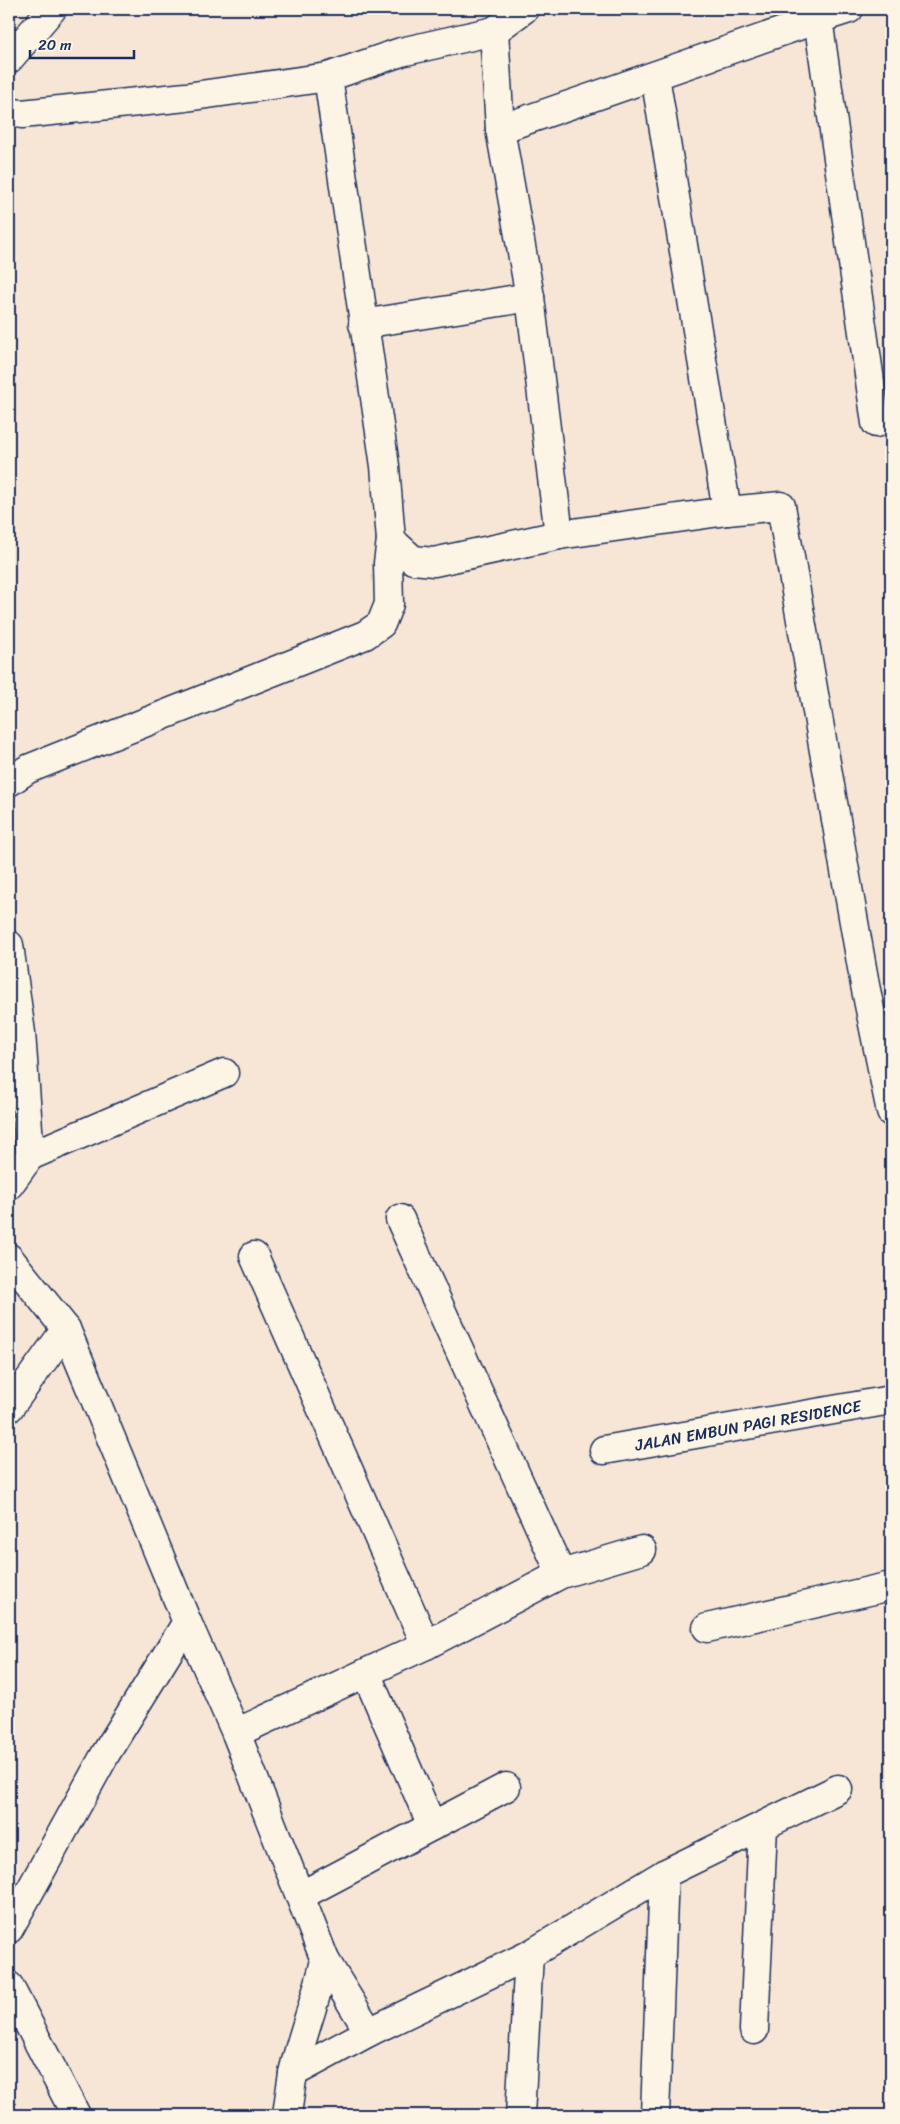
<svg xmlns="http://www.w3.org/2000/svg" width="900" height="2124" font-family="Sriracha,sans-serif">
  <style>
    .lines { fill: none; stroke-linecap: round; stroke-linejoin: round }
    .street-casing { stroke: #1b2f5e; stroke-width: 31 }
    .street { stroke: #fcf5e5; stroke-width: 28 }
    .labels { text-anchor: middle; stroke-width: 4; stroke-linejoin: round; paint-order: stroke }
    .street-label { font-size: 16px; fill: #1b2f5e; stroke: #fcf5e5 }
  </style>
  <rect width="100%" height="100%" fill="#f7e6d6"/>
  <filter id="ink" filterUnits="userSpaceOnUse"><feTurbulence type="fractalNoise" baseFrequency=".02" numOctaves="2"/><feDisplacementMap in="SourceGraphic" scale="10" xChannelSelector="R" yChannelSelector="G"/><feConvolveMatrix kernelMatrix="1 2 1 2 8 2 1 2 1" color-interpolation-filters="sRGB"/></filter>
  <g filter="url(#ink)">
    <g class="lines">
      <defs>
        <g id="street">
          <path d="M818 19 849 9"/>
          <path d="M494 31 500 129 530 297 559 535"/>
          <path d="M9 59 52 9"/>
          <path d="M655 76 727 511"/>
          <path d="M9 112 22 114 186 97 328 77 401 52 494 31 524 9"/>
          <path d="M500 129 818 19 876 423"/>
          <path d="M363 324 530 297"/>
          <path d="M391 540 413 560 434 562 559 535 727 511 781 506 865 985 891 1112"/>
          <path d="M9 782 28 769 365 635 381 624 389 604 388 563 391 540 385 466 328 77"/>
          <path d="M9 945 21 1033 30 1156"/>
          <path d="M9 1185 30 1156 224 1073"/>
          <path d="M400 1219 561 1574"/>
          <path d="M254 1256 426 1645"/>
          <path d="M9 1258 66 1329 187 1622 106 1753 9 1929"/>
          <path d="M9 1408 66 1329"/>
          <path d="M604 1450 891 1400"/>
          <path d="M187 1622 236 1733 325 1960C317 1997 303 2032 294 2069 291 2084 289 2100 287 2115"/>
          <path d="M707 1628 891 1586"/>
          <path d="M366 1673 432 1826"/>
          <path d="M236 1733 426 1645 561 1574 642 1550"/>
          <path d="M300 1896 506 1787"/>
          <path d="M325 1960 369 2032"/>
          <path d="M9 1986 76 2115"/>
          <path d="M754 2030 763 1826"/>
          <path d="M293 2073 369 2032 529 1955 664 1874 838 1789"/>
          <path d="M520 2115 529 1955"/>
          <path d="M655 2115 664 1874"/>
        </g>
      </defs>
      <use href="#street" class="street-casing"/>
      <use href="#street" class="street"/>
    </g>
  </g>
  <g class="labels">
    <g class="street-label">
      <text transform="translate(748 1425) rotate(-10)" y="6">JALAN EMBUN PAGI RESIDENCE</text>
    </g>
  </g>
  <rect width="900" height="2124" fill="none" stroke="#fcf5e5" stroke-width="30"/>
  <rect x="15" y="15" width="870" height="2094" fill="none" stroke="#1b2f5e" stroke-width="2" filter="url(#ink)"/>
  <path d="M30 50v8h104v-8" fill="none" stroke="#1b2f5e" stroke-width="2.5"/>
  <text x="38" y="50" font-size="15" fill="#1b2f5e" stroke="#fcf5e5" stroke-width="4" paint-order="stroke">20 m</text>
</svg>
